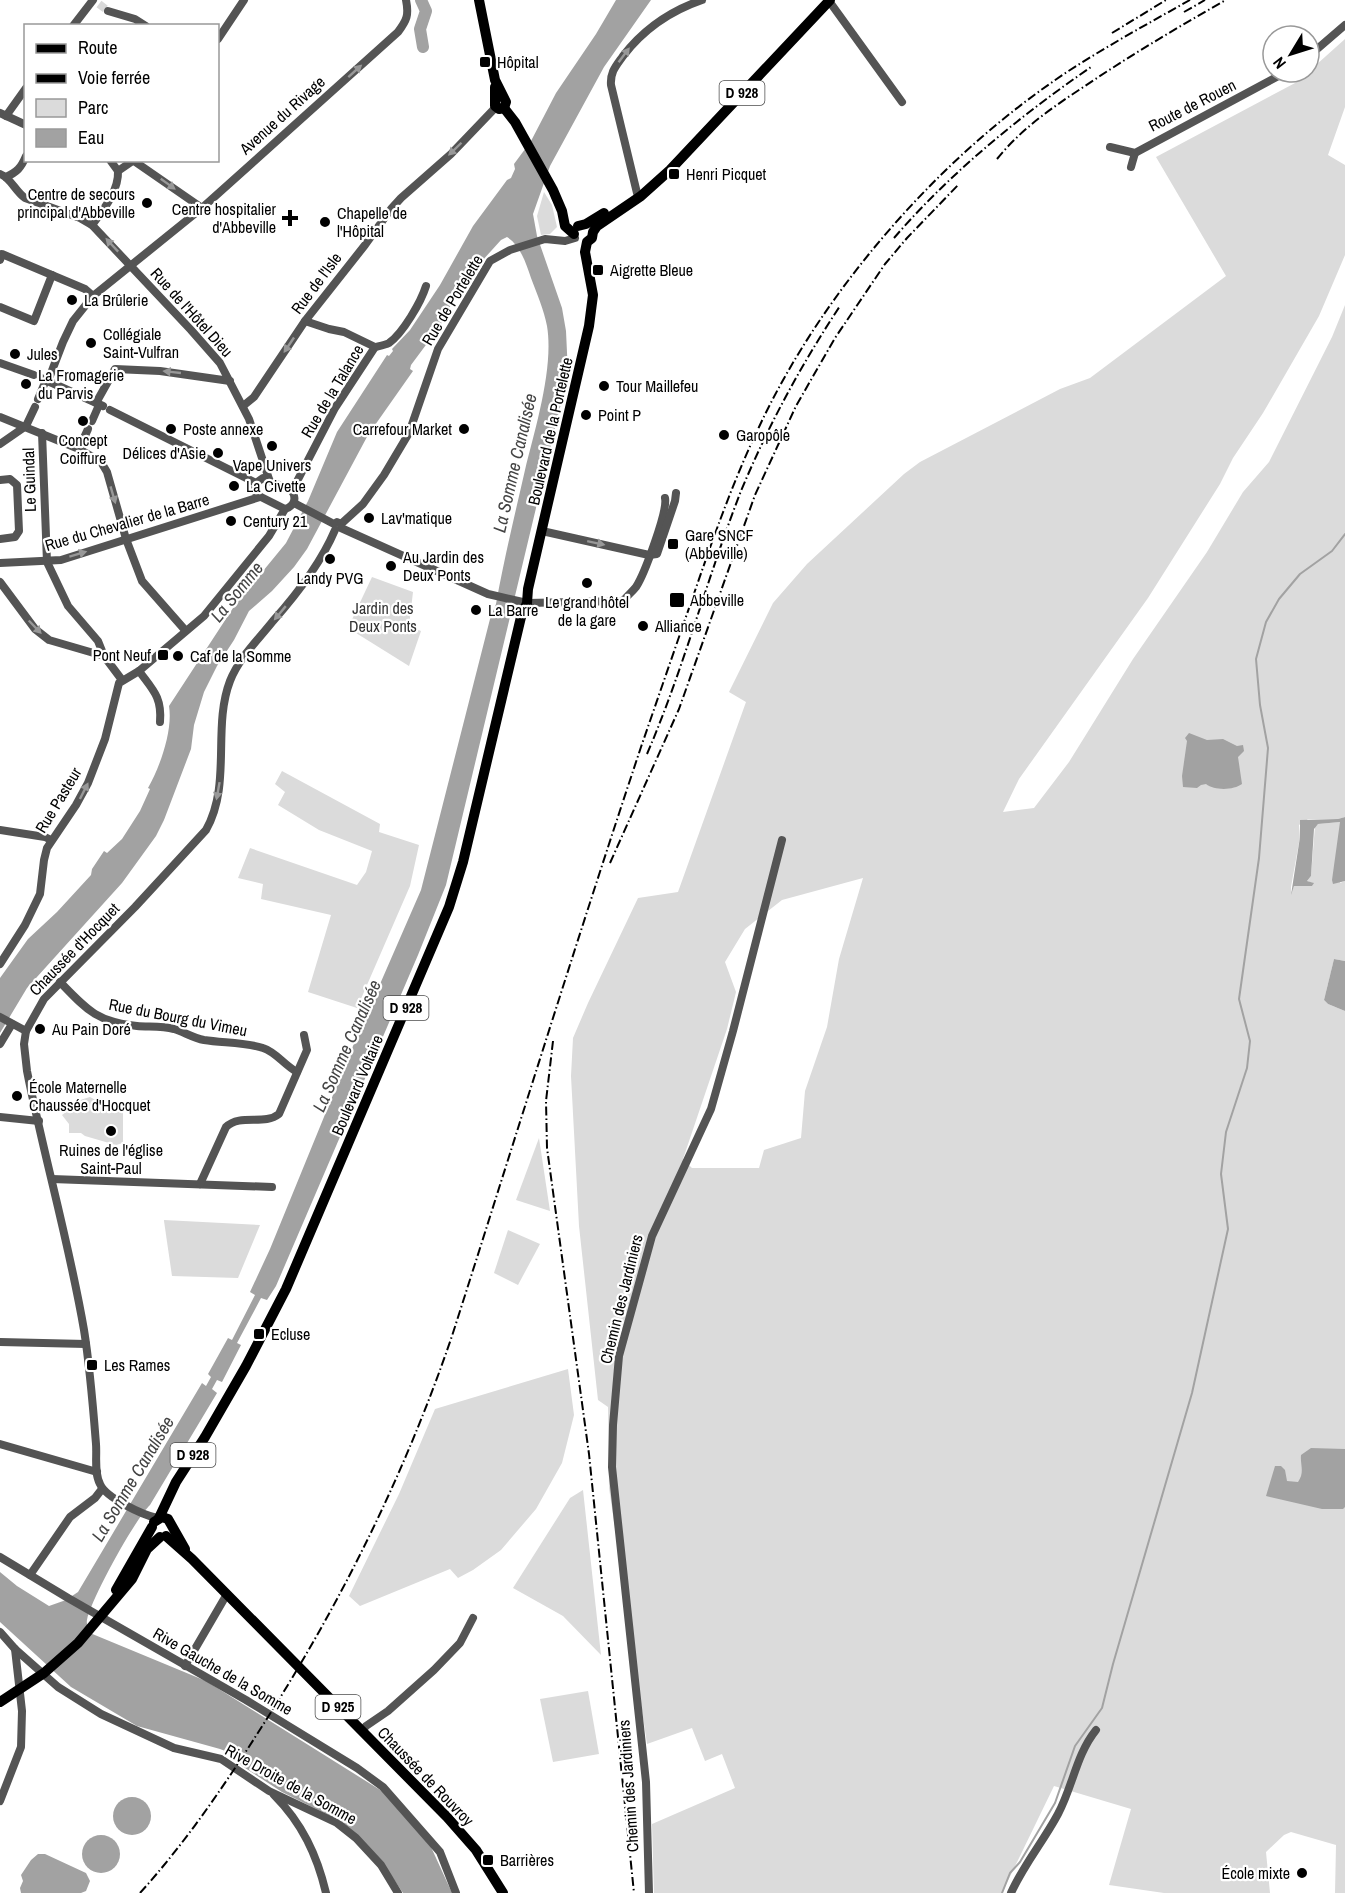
<svg xmlns="http://www.w3.org/2000/svg" width="1345" height="1893" font-family="'Archivo Narrow',sans-serif">
  <style>
    .green { fill: #dbdbdb; fill-rule: evenodd }
    .water { fill: #a2a2a2 }
    .lines { fill: none; stroke-linecap: round; stroke-linejoin: round }
    .stream { stroke: #a2a2a2; stroke-width: 2 }
    .river { stroke: #a2a2a2; stroke-width: 12 }
    .minor-tunnel { stroke: #d9d9d9; stroke-width: 8; stroke-dasharray: 8 4; stroke-linecap: butt }
    .minor { stroke: #545454; stroke-width: 8 }
    .major { stroke: #000; stroke-width: 10 }
    .rail { stroke: #000; stroke-width: 2; stroke-dasharray: 9 3 1.5 3; stroke-linecap: butt }
    .oneway { fill: #989898 }
    .poi-dot { fill: #000; stroke: #fff; stroke-width: 2 }
    .labels { text-anchor: middle; stroke-width: 4.5; stroke-linejoin: round; paint-order: stroke }
    .shield { fill: #fff; stroke: #4c4c4c; stroke-width: 1.5 }
    .shield-label { font-size: 15px; font-weight: bold; fill: #000 }
    .poi-label { font-size: 16px; fill: #000; stroke: #fff; text-anchor: start }
    .street-label { font-size: 16px; fill: #000; stroke: #fff }
    .park-label { font-size: 16px; fill: #323232; stroke: #fff }
    .water-label { font-size: 18px; font-style: italic; fill: #434343; stroke: #fff }
  </style>
  <rect width="100%" height="100%" fill="#fff"/>
  <g class="green">
    <path d="M1345 39V107L1328 155 1345 165V255L1319 316 1263 413 1233 458 1220 484 1148 598 1019 779 1003 812 1034 808 1069 762 1133 659 1207 552 1243 492 1269 462 1332 337 1345 305V817L1338 819H1308L1299 825 1300 837 1291 887V893L1294 886H1312L1313 883 1307 881 1311 876 1315 826 1318 824 1340 822V883L1345 881V961L1334 959 1324 1000 1328 1004 1345 1011V1893H1335L1336 1845 1291 1832 1284 1835 1266 1852 1270 1893H1164L1109 1885 1131 1809 1054 1786 1002 1893H654L652 1824 735 1788 722 1754 705 1761 692 1728 647 1744 609 1488 608 1407 598 1400 579 1226 571 1076 573 1038 588 1003 638 898 678 892 746 702 729 692 773 603 807 564 904 474 920 462 1060 389 1090 378 1226 276 1156 157 1297 82ZM863 878 839 959 827 1027 805 1091 801 1138 764 1150 759 1168H692L683 1159 727 1029 736 992 725 962 745 929 782 900Z"/>
    <path d="M544 192 552 205 557 227 550 234 541 235 537 216Z"/>
    <path d="M372 577 413 592 409 626 421 631 409 666 348 628Z"/>
    <path d="M282 771 380 824 379 832 419 845 410 886 357 1008 308 992 331 915 261 899 263 884 238 878 250 848 357 885 366 872 372 851 319 830 278 805 285 792 275 784Z"/>
    <path d="M90 1097 116 1111H123V1143L116 1145 85 1136 81 1133H69V1124L62 1115 70 1109 66 1104 68 1102 70 1103Z"/>
    <path d="M539 1138 550 1211 516 1200Z"/>
    <path d="M164 1221V1220L260 1225 238 1278 172 1276Z"/>
    <path d="M508 1230 540 1244 518 1285 494 1273Z"/>
    <path d="M568 1369 574 1415 562 1463 536 1509 501 1550 473 1570 458 1578 450 1569 360 1606 349 1596 399 1494 435 1409Z"/>
    <path d="M583 1490 601 1655 563 1616 513 1588 570 1498Z"/>
    <path d="M588 1691 599 1754 553 1762 540 1699Z"/>
  </g>
  <g class="water">
    <path d="M616 0H651L604 67 550 166 533 214 537 236 562 308 566 331 568 374 446 885 418 955 276 1286 267 1300 261 1298 237 1343 241 1345 222 1382 217 1380 212 1389 217 1393 150 1505C135 1519 91 1599 87 1620 86 1624 89 1630 90 1633L206 1681 385 1793 431 1847 452 1893H403L381 1860 336 1819 282 1792 242 1766 233 1754 220 1749 137 1726 71 1687 0 1622V1572L17 1586 49 1606 66 1600 78 1592 202 1383 206 1386 211 1377 208 1374 228 1338 232 1340 255 1295 250 1292 270 1249 353 1046 421 890 490 619 496 604C504 559 515 514 525 470 535 429 554 368 547 326 544 310 537 294 531 278 526 263 520 245 507 237L501 240 472 272 456 295 440 326 411 365 410 369 413 371 368 435 307 549 294 567 272 591 249 611 234 640 217 666 204 692 194 725 191 749 164 820 156 836 122 883 27 988 0 1033V978L28 939 57 912 91 875 92 869 104 851 107 853 122 839 140 811 150 789 148 788C160 767 173 730 169 706L235 605 286 543 308 501 337 432 387 355 389 356 393 351 392 349 410 330 440 285 473 226 507 180 511 178 515 169 514 164 531 141 556 93 596 34Z"/>
    <path d="M1189 733 1207 740 1223 739 1237 746 1243 745 1244 751 1238 757 1242 784C1234 790 1215 791 1206 784L1201 785 1197 788 1183 787 1182 776 1187 741 1185 738Z"/>
    <path d="M1345 817V881L1333 884 1332 880 1340 822 1318 824 1314 829 1311 876 1307 881 1314 883 1312 886H1294L1291 895 1300 837V820L1338 819Z"/>
    <path d="M1334 959 1345 961V1011L1328 1004 1324 1000Z"/>
    <path d="M1311 1448 1345 1449V1507L1343 1509H1322L1266 1496 1275 1466H1281L1285 1470 1287 1481 1298 1482C1305 1472 1300 1465 1301 1455Z"/>
    <circle cx="132" cy="1816" r="19"/>
    <circle cx="101" cy="1854" r="19"/>
    <path d="M38 1854H45L86 1873 90 1881 86 1891 81 1893H21L20 1888 23 1881 21 1875 31 1860Z"/>
  </g>
  <g class="lines">
    <path class="stream" d="M1002 1893 1010 1873 1020 1862 1055 1803 1075 1746 1102 1708 1113 1664 1192 1393 1228 1229 1221 1174 1226 1132 1247 1068 1250 1041 1239 999 1259 858 1268 748 1260 705 1256 659 1266 622 1279 599 1300 574 1332 551 1345 534"/>
    <path class="river" d="M421 0 426 11 420 29 423 47"/>
    <path class="minor-tunnel" d="M99 4 108 11"/>
    <g class="minor">
      <path d="M829 1 902 102"/>
      <path d="M108 11 135 19 146 26"/>
      <path d="M73 26 93 0"/>
      <path d="M218 39 244 0"/>
      <path d="M1309 56 1345 25"/>
      <path d="M0 113 26 125"/>
      <path d="M6 116 26 88"/>
      <path d="M1110 147 1135 153 1286 72"/>
      <path d="M110 160 118 171"/>
      <path d="M134 161 202 208"/>
      <path d="M1131 167 1135 153"/>
      <path d="M0 174C11 178 15 191 25 198L80 218 92 225 191 330 220 363 249 419 269 479"/>
      <path d="M6 177C17 172 21 168 26 156"/>
      <path d="M640 197 637 193 611 85C610 72 616 66 623 56 643 30 670 11 702 0"/>
      <path d="M92 225C103 210 119 191 118 171L134 160"/>
      <path d="M0 260 2 254 85 289 93 296"/>
      <path d="M0 307 34 321 52 275"/>
      <path d="M305 321 329 329 344 332 375 347"/>
      <path d="M0 363 34 375"/>
      <path d="M41 378 103 406"/>
      <path d="M48 381 63 342 73 321 93 296 202 208 398 32C407 20 409 15 406 0"/>
      <path d="M38 399 46 380"/>
      <path d="M96 403 115 369 160 371 230 381"/>
      <path d="M243 406 254 397 305 321 365 245 391 209 401 198 451 154 496 107"/>
      <path d="M110 410 256 483"/>
      <path d="M0 417 79 449 101 462 107 472 126 539 142 581 185 630"/>
      <path d="M92 421 99 405"/>
      <path d="M26 426 35 407"/>
      <path d="M42 433 47 562 68 606 98 641 104 656 122 680"/>
      <path d="M0 444 26 426"/>
      <path d="M79 449 88 429"/>
      <path d="M0 480 10 479 17 485 19 531 15 537 0 539"/>
      <path d="M256 483 255 490 257 495 285 509"/>
      <path d="M292 491 335 408 375 347C379 346 385 345 389 343 403 333 421 302 426 286"/>
      <path d="M294 503 334 524 337 522 341 524"/>
      <path d="M341 524 363 504 384 475 409 433 438 349 490 261 510 250 545 239 565 241 575 238"/>
      <path d="M341 528 488 594 527 603 623 601C627 596 632 592 636 587 644 575 668 511 665 498"/>
      <path d="M542 531 649 555 657 554 675 501 676 493"/>
      <path d="M0 563 61 560 260 497"/>
      <path d="M0 582 35 629 49 640 104 656"/>
      <path d="M139 671C153 690 162 697 160 722"/>
      <path d="M0 830 45 837 51 840"/>
      <path d="M0 964 25 925 40 894 44 860 47 848 76 805 88 783 105 739 119 683 139 671 204 616 269 536 285 509C294 506 297 499 292 491L263 478 256 483"/>
      <path d="M60 982C87 1010 97 1022 137 1026 149 1027 162 1026 174 1029 184 1032 193 1038 204 1040 223 1043 245 1042 263 1048 276 1052 284 1065 297 1072"/>
      <path d="M0 1017 26 1031"/>
      <path d="M0 1044 12 1024"/>
      <path d="M0 1117 39 1121"/>
      <path d="M52 1179 272 1187"/>
      <path d="M200 1184 226 1127C241 1113 264 1126 279 1114L307 1050 304 1035"/>
      <path d="M0 1342 86 1344"/>
      <path d="M0 1444 97 1472"/>
      <path d="M157 1518C143 1515 106 1498 100 1484 94 1473 97 1456 96 1444 93 1406 90 1367 84 1330 69 1242 44 1157 27 1071L24 1044 26 1031 44 999 135 907 206 830C232 784 212 728 230 681 239 658 258 640 273 621 297 594 321 563 335 530"/>
      <path d="M0 1557 68 1598 246 1700 357 1768 383 1787 440 1852 456 1893"/>
      <path d="M30 1575 70 1517 95 1498 102 1489"/>
      <path d="M0 1632 15 1649 58 1687 101 1714 174 1748 221 1759 269 1791 337 1823 356 1838 381 1865 398 1893"/>
      <path d="M185 1666 227 1594"/>
      <path d="M362 1731 366 1726 388 1711 434 1670 460 1643 473 1618"/>
      <path d="M274 1795C302 1823 317 1855 326 1893"/>
      <path d="M0 1801 21 1747 22 1711 15 1649"/>
      <path d="M649 1893 646 1782 612 1467 613 1425 619 1356 652 1236 711 1109 733 1031 782 840"/>
      <path d="M1011 1893C1024 1864 1043 1842 1058 1814 1073 1786 1076 1755 1096 1730"/>
    </g>
    <g class="major">
      <path d="M479 0 495 80 506 102 504 108"/>
      <path d="M495 87V106L499 109 504 108"/>
      <path d="M504 108 515 122 553 190 562 211 565 226 574 234"/>
      <path d="M578 226 586 224 604 213"/>
      <path d="M159 1518 176 1482 205 1437 246 1366 286 1289 449 907 463 862 521 617 527 603 528 589 589 326 593 295 585 252 587 242 592 238 593 232 597 226 641 196 670 170 830 0"/>
      <path d="M154 1522 162 1517 168 1519 185 1549"/>
      <path d="M166 1536 192 1559 447 1817 476 1850 503 1893"/>
      <path d="M116 1590 152 1527"/>
      <path d="M0 1702 44 1673 78 1643 132 1579 147 1549 160 1537"/>
    </g>
    <g class="rail">
      <path d="M1184 12 1205 0"/>
      <path d="M1112 33 1166 0"/>
      <path d="M997 159C1022 128 1053 107 1085 86 1131 55 1178 27 1226 0"/>
      <path d="M894 238C950 173 1020 116 1091 67"/>
      <path d="M647 754C684 668 707 578 741 491 768 426 801 365 840 306"/>
      <path d="M610 863 679 709 755 495 796 406 835 338 885 264 907 238 959 184"/>
      <path d="M553 1041 546 1101 547 1148 589 1454 634 1893"/>
      <path d="M140 1893C186 1842 224 1786 261 1728 340 1605 405 1474 452 1336 515 1139 576 942 641 747 660 692 679 637 698 582 716 530 735 477 759 427 788 365 826 307 869 254 926 184 992 122 1067 72 1107 46 1149 23 1190 0"/>
    </g>
  </g>
  <defs><path id="oneway-solid" d="M-6-.8H1V-3.2L6.5 0L1 3.2V.8H-6Z" transform="scale(1.5)"/></defs>
  <g class="oneway">
    <use href="#oneway-solid" transform="translate(624 55) rotate(-53)"/>
    <use href="#oneway-solid" transform="translate(355 71) rotate(-42)"/>
    <use href="#oneway-solid" transform="translate(455 149) rotate(136)"/>
    <use href="#oneway-solid" transform="translate(168 184) rotate(36)"/>
    <use href="#oneway-solid" transform="translate(112 245) rotate(-133)"/>
    <use href="#oneway-solid" transform="translate(289 345) rotate(124)"/>
    <use href="#oneway-solid" transform="translate(172 372) rotate(-174)"/>
    <use href="#oneway-solid" transform="translate(113 495) rotate(74)"/>
    <use href="#oneway-solid" transform="translate(596 543) rotate(12)"/>
    <use href="#oneway-solid" transform="translate(78 554) rotate(-17)"/>
    <use href="#oneway-solid" transform="translate(280 613) rotate(130)"/>
    <use href="#oneway-solid" transform="translate(35 627) rotate(46)"/>
    <use href="#oneway-solid" transform="translate(84 791) rotate(-63)"/>
    <use href="#oneway-solid" transform="translate(218 791) rotate(100)"/>
  </g>
  <g class="poi-dot">
    <rect x="479" y="56" width="12" height="12" rx="3"/>
    <rect x="668" y="168" width="12" height="12" rx="3"/>
    <circle cx="147" cy="203" r="6"/>
    <path d="M287 209h6v6h6v6h-6v6h-6v-6h-6v-6h6z"/>
    <circle cx="325" cy="222" r="6"/>
    <rect x="592" y="264" width="12" height="12" rx="3"/>
    <circle cx="72" cy="300" r="6"/>
    <circle cx="91" cy="343" r="6"/>
    <circle cx="15" cy="354" r="6"/>
    <circle cx="26" cy="384" r="6"/>
    <circle cx="604" cy="386" r="6"/>
    <circle cx="586" cy="415" r="6"/>
    <circle cx="83" cy="421" r="6"/>
    <circle cx="171" cy="429" r="6"/>
    <circle cx="464" cy="429" r="6"/>
    <circle cx="724" cy="435" r="6"/>
    <circle cx="272" cy="446" r="6"/>
    <circle cx="218" cy="453" r="6"/>
    <circle cx="234" cy="486" r="6"/>
    <circle cx="369" cy="518" r="6"/>
    <circle cx="231" cy="521" r="6"/>
    <rect x="667" y="538" width="12" height="12" rx="3"/>
    <circle cx="330" cy="559" r="6"/>
    <circle cx="391" cy="566" r="6"/>
    <circle cx="587" cy="583" r="6"/>
    <rect x="669" y="592" width="16" height="16" rx="3"/>
    <circle cx="476" cy="610" r="6"/>
    <circle cx="643" cy="626" r="6"/>
    <rect x="157" y="649" width="12" height="12" rx="3"/>
    <circle cx="178" cy="656" r="6"/>
    <circle cx="40" cy="1029" r="6"/>
    <circle cx="17" cy="1096" r="6"/>
    <circle cx="111" cy="1131" r="6"/>
    <rect x="253" y="1328" width="12" height="12" rx="3"/>
    <rect x="86" y="1359" width="12" height="12" rx="3"/>
    <rect x="482" y="1854" width="12" height="12" rx="3"/>
    <circle cx="1302" cy="1873" r="6"/>
  </g>
  <g class="labels">
    <g class="shield">
      <rect x="719.5" y="81" width="45" height="24" rx="4.5"/>
      <rect x="383.5" y="996" width="45" height="24" rx="4.5"/>
      <rect x="170.5" y="1443" width="45" height="24" rx="4.5"/>
      <rect x="315.5" y="1695" width="45" height="24" rx="4.5"/>
    </g>
    <g class="shield-label">
      <text x="742" y="98">D 928</text>
      <text x="406" y="1013">D 928</text>
      <text x="193" y="1460">D 928</text>
      <text x="338" y="1712">D 925</text>
    </g>
    <g class="poi-label">
      <text x="497" y="68">Hôpital</text>
      <text x="686" y="180">Henri Picquet</text>
      <text x="135" y="200" text-anchor="end">Centre de secours<tspan x="135" dy="18">principal d'Abbeville</tspan></text>
      <text x="276" y="215" text-anchor="end">Centre hospitalier<tspan x="276" dy="18">d'Abbeville</tspan></text>
      <text x="337" y="219">Chapelle de<tspan x="337" dy="18">l'Hôpital</tspan></text>
      <text x="610" y="276">Aigrette Bleue</text>
      <text x="84" y="306">La Brûlerie</text>
      <text x="103" y="340">Collégiale<tspan x="103" dy="18">Saint-Vulfran</tspan></text>
      <text x="27" y="360">Jules</text>
      <text x="38" y="381">La Fromagerie<tspan x="38" dy="18">du Parvis</tspan></text>
      <text x="616" y="392">Tour Maillefeu</text>
      <text x="598" y="421">Point P</text>
      <text x="183" y="435">Poste annexe</text>
      <text x="452" y="435" text-anchor="end">Carrefour Market</text>
      <text x="736" y="441">Garopôle</text>
      <text x="83" y="446" text-anchor="middle">Concept<tspan x="83" dy="18">Coiffure</tspan></text>
      <text x="206" y="459" text-anchor="end">Délices d'Asie</text>
      <text x="272" y="471" text-anchor="middle">Vape Univers</text>
      <text x="246" y="492">La Civette</text>
      <text x="381" y="524">Lav'matique</text>
      <text x="243" y="527">Century 21</text>
      <text x="685" y="541">Gare SNCF<tspan x="685" dy="18">(Abbeville)</tspan></text>
      <text x="403" y="563">Au Jardin des<tspan x="403" dy="18">Deux Ponts</tspan></text>
      <text x="330" y="584" text-anchor="middle">Landy PVG</text>
      <text x="690" y="606">Abbeville</text>
      <text x="587" y="608" text-anchor="middle">Le grand hôtel<tspan x="587" dy="18">de la gare</tspan></text>
      <text x="488" y="616">La Barre</text>
      <text x="655" y="632">Alliance</text>
      <text x="151" y="661" text-anchor="end">Pont Neuf</text>
      <text x="190" y="662">Caf de la Somme</text>
      <text x="52" y="1035">Au Pain Doré</text>
      <text x="29" y="1093">École Maternelle<tspan x="29" dy="18">Chaussée d'Hocquet</tspan></text>
      <text x="111" y="1156" text-anchor="middle">Ruines de l'église<tspan x="111" dy="18">Saint-Paul</tspan></text>
      <text x="271" y="1340">Ecluse</text>
      <text x="104" y="1371">Les Rames</text>
      <text x="500" y="1866">Barrières</text>
      <text x="1290" y="1879" text-anchor="end">École mixte</text>
    </g>
    <g class="street-label">
      <text transform="translate(1192 105) rotate(-27)" y="6">Route de Rouen</text>
      <text transform="translate(282 115) rotate(-42)" y="6">Avenue du Rivage</text>
      <text transform="translate(316 283) rotate(-53)" y="6">Rue de l'Isle</text>
      <text transform="translate(452 300) rotate(-59)" y="6">Rue de Portelette</text>
      <text transform="translate(192 312) rotate(48)" y="6">Rue de l'Hôtel Dieu</text>
      <text transform="translate(332 391) rotate(-59)" y="6">Rue de la Talance</text>
      <text transform="translate(550 431) rotate(-77)" y="6">Boulevard de la Portelette</text>
      <text transform="translate(29 480) rotate(-92)" y="6">Le Guindal</text>
      <text transform="translate(127 522) rotate(-16)" y="6">Rue du Chevalier de la Barre</text>
      <text transform="translate(58 800) rotate(-59)" y="6">Rue Pasteur</text>
      <text transform="translate(74 949) rotate(-46)" y="6">Chaussée d'Hocquet</text>
      <text transform="translate(178 1017) rotate(11)" y="6">Rue du Bourg du Vimeu</text>
      <text transform="translate(357 1085) rotate(-67)" y="6">Boulevard Voltaire</text>
      <text transform="translate(621 1299) rotate(-76)" y="6">Chemin des Jardiniers</text>
      <text transform="translate(223 1671) rotate(30)" y="6">Rive Gauche de la Somme</text>
      <text transform="translate(426 1776) rotate(46)" y="6">Chaussée de Rouvroy</text>
      <text transform="translate(291 1784) rotate(29)" y="6">Rive Droite de la Somme</text>
      <text transform="translate(628 1786) rotate(-94)" y="6">Chemin des Jardiniers</text>
    </g>
    <g class="park-label">
      <text x="383" y="614">Jardin des<tspan x="383" dy="18">Deux Ponts</tspan></text>
    </g>
    <g class="water-label">
      <text transform="translate(515 463) rotate(-77)" y="6">La Somme Canalisée</text>
      <text transform="translate(237 592) rotate(-51)" y="6">La Somme</text>
      <text transform="translate(347 1046) rotate(-66)" y="6">La Somme Canalisée</text>
      <text transform="translate(133 1479) rotate(-59)" y="6">La Somme Canalisée</text>
    </g>
  </g>
  <rect x="24" y="24" width="195" height="138" fill="#ffffff" stroke="#999999" stroke-width="1.5"/>
  <rect x="36" y="44" width="30" height="9" fill="#000000" stroke="#999999" stroke-width="1.5"/>
  <text x="78" y="54" font-size="18" fill="#000000">Route</text>
  <rect x="36" y="74" width="30" height="9" fill="#000000" stroke="#999999" stroke-width="1.5"/>
  <text x="78" y="84" font-size="18" fill="#000000">Voie ferrée</text>
  <rect x="36" y="99" width="30" height="18" fill="#dbdbdb" stroke="#999999" stroke-width="1.5"/>
  <text x="78" y="114" font-size="18" fill="#000000">Parc</text>
  <rect x="36" y="129" width="30" height="18" fill="#a2a2a2" stroke="#999999" stroke-width="1.5"/>
  <text x="78" y="144" font-size="18" fill="#000000">Eau</text>
  <g transform="translate(1291 54) rotate(232)"><circle r="28" fill="#ffffff" stroke="#999999" stroke-width="1.5"/>
  <path d="M0-4.5L10 22L0 15L-10 22Z" fill="#000000"/>
  <text y="-9" font-size="16" font-weight="bold" text-anchor="middle" fill="#000000">N</text>
  </g>
</svg>
